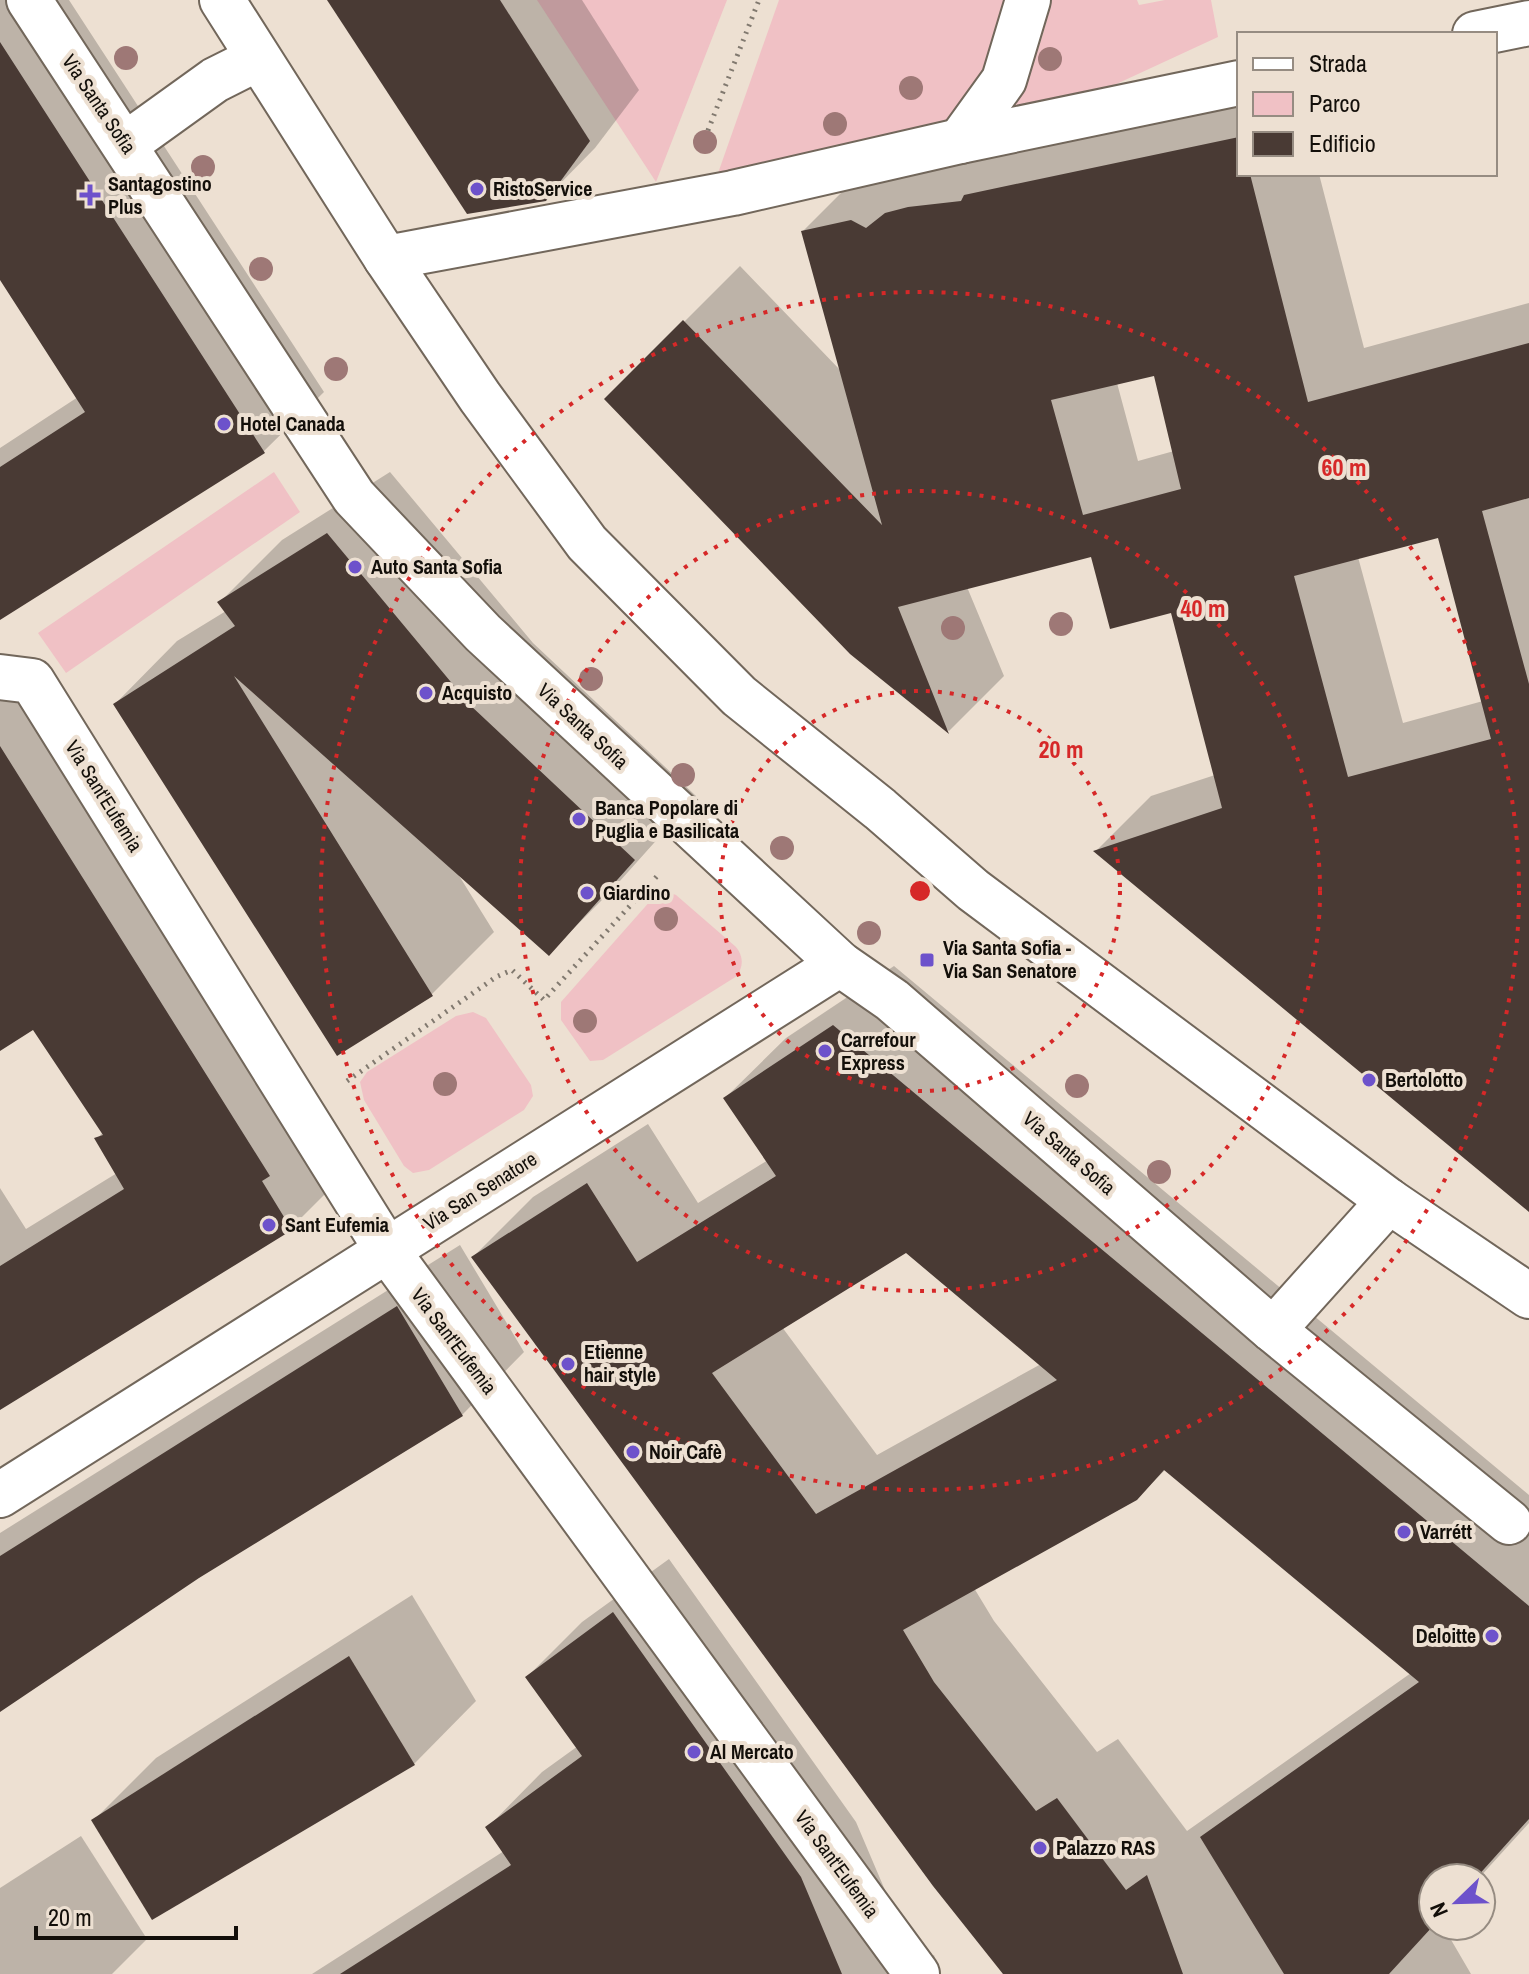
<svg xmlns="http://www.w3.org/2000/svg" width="1529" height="1974" font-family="'Archivo Narrow',sans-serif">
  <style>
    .green { fill: #f0c1c5 }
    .shadow { fill: #0003; fill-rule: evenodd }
    .building { fill: #493a34; fill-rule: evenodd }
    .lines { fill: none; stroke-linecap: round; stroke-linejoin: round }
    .minor-casing { stroke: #72675b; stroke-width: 48 }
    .path { stroke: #81796f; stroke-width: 5; stroke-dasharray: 2 6; stroke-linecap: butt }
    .minor { stroke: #fff; stroke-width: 44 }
    .tree { fill: #9e7876 }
    .ring { fill: none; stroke: #d62828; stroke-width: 4; stroke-dasharray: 4 8 }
    .poi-dot { fill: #6d52cb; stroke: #ede0d2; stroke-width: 3 }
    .labels { text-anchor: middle; stroke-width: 8; stroke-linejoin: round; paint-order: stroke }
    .street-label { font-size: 20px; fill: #130f0a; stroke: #ede0d2 }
    .poi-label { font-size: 20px; font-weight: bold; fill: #130f0a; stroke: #ede0d2; text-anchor: start }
    .centre { fill: #d62828; stroke: #ede0d2; stroke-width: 4 }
    .ring-label { font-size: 24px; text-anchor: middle; font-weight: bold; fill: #d62828; stroke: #ede0d2; stroke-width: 8; stroke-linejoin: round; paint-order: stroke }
  </style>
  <rect width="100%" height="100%" fill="#ede0d2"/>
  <g class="green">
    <path d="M537 0H727L656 182Z"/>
    <path d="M779 0H1003V23L988 80 948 127 717 176Z"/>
    <path d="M1050 0H1137L1139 5 1165 0H1211L1218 37 1084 99 996 119C1025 82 1044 48 1050 0Z"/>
    <path d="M274 472 300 512 66 673 38 633Z"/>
    <path d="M666 891 676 895 736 947C743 956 744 965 737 976L603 1060 590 1061 561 1020V1002L652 899Z"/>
    <path d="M473 1012 486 1018 531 1085 533 1096 524 1110 429 1170 413 1173 404 1166 364 1100 360 1082 367 1072 456 1016Z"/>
  </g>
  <g class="shadow">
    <path d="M0 0H69L324 392 264 451 0 618V448L78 397 0 276Z"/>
    <path d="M330 0H582L639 90 595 148 545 199Z"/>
    <path d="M1239 94V174H1319L1364 348 1529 303V1209L1096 851 1151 796 1215 775 1172 611 1093 555 967 587 1004 676 949 731 852 652 607 399 740 266 841 371 803 231 858 176 907 166 923 174 943 159ZM1155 374 1174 451 1138 461 1117 383ZM1439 536 1483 701 1403 723 1358 557Z"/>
    <path d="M390 472 533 643 696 796 611 891 549 953 458 874 494 932 432 994 337 1053 115 704 177 641 226 611 219 603 282 540Z"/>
    <path d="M0 669 350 1169 290 1229 0 1409V1188L26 1229 117 1173 97 1139 103 1132 34 1027 0 1049Z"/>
    <path d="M894 966 1529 1495V1823L1479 1878H1433V1926H1443L1471 1974H1006L473 1257 533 1197 648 1124 698 1203 768 1160 725 1098 786 1038ZM906 1251 1041 1364 877 1455 782 1327ZM1166 1469 1411 1673 1187 1831 1118 1739 1097 1752 994 1621 974 1588 1136 1499Z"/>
    <path d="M460 1245 524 1352 462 1415 198 1576 0 1706V1533Z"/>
    <path d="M669 1559 856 1822 916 1963 934 1955 940 1974H312L504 1851 487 1828 542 1772 578 1746 527 1677 582 1622Z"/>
    <path d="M412 1595 476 1701 414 1764 93 1821 156 1758Z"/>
    <path d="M81 1836 147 1939 112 1974H0V1888Z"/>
  </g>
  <g class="building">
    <path d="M327 0H500L590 141 546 201 467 214Z"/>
    <path d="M0 42 265 453 0 620V467L85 412 0 280Z"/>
    <path d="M1239 137V174H1250L1308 402 1529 343V498L1482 511 1529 684V1212L1093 851 1222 808 1171 613 1110 629 1091 557 898 607 949 734 850 654 604 399 683 320 882 525 801 231 851 220 866 228 885 213 908 207 961 201 964 195ZM1154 376 1181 489 1083 515 1051 400ZM1438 538 1491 739 1348 777 1294 576Z"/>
    <path d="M327 533 470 705 635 860 549 956 234 676 433 996 337 1056 113 704 235 626 217 602Z"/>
    <path d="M0 746 270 1176 262 1181 292 1230 0 1410V1266L124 1189 94 1138 103 1135 33 1030 0 1051Z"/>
    <path d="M833 1025 1529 1606V1819L1476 1878H1433V1926L1389 1974H1284L1200 1837 1419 1682 1164 1470 1137 1500 903 1630 934 1682 1036 1811 1057 1798 1126 1890 1147 1875 1183 1974H1003L933 1886 471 1257 587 1183 637 1262 776 1176 723 1098ZM906 1253 1057 1380 816 1514 712 1373Z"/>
    <path d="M397 1306 463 1416 199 1578 0 1712V1556Z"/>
    <path d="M613 1612 801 1877 842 1974H340L511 1865 485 1827 582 1756 525 1677Z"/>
    <path d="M349 1656 415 1765 152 1920 91 1820Z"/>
  </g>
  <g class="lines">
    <defs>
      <g id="minor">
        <path d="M29 0 354 497 483 633 840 964 892 1000 1273 1330 1509 1522"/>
        <path d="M222 0 386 258 480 397 587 543 739 696 880 809 973 890 1389 1201 1529 1296"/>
        <path d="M1475 34 1529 23"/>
        <path d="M960 141 1004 80 1028 0"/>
        <path d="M126 144 215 80 257 59"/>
        <path d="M386 258 733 193 960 141 1239 83"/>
        <path d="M0 677 32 681 387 1250 917 1974"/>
        <path d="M1273 1330 1389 1201"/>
        <path d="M0 1495 840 964"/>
      </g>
    </defs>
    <use href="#minor" class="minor-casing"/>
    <g class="path">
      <path d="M705 138 759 0"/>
      <path d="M347 1081 496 977 512 970 544 1000 659 874"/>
    </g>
    <use href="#minor" class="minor"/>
  </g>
  <g class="tree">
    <circle cx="126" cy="58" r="12"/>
    <circle cx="1050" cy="59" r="12"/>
    <circle cx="911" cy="88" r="12"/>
    <circle cx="835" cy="124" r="12"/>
    <circle cx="705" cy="142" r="12"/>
    <circle cx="203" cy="167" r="12"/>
    <circle cx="261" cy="269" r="12"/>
    <circle cx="336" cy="369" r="12"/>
    <circle cx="1061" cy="624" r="12"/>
    <circle cx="953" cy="628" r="12"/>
    <circle cx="591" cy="679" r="12"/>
    <circle cx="683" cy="775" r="12"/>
    <circle cx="782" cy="848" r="12"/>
    <circle cx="666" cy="919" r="12"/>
    <circle cx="869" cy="933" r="12"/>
    <circle cx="585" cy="1021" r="12"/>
    <circle cx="445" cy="1084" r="12"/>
    <circle cx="1077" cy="1086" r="12"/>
    <circle cx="1159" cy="1172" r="12"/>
  </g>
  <g class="ring">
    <circle cx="920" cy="891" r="200"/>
    <circle cx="920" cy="891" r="400"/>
    <circle cx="920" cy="891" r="599"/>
  </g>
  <g class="poi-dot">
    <circle cx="477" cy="189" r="8"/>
    <path d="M86 183h8v8h8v8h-8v8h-8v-8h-8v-8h8z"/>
    <circle cx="224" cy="424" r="8"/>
    <circle cx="355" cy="567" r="8"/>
    <circle cx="426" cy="693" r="8"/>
    <circle cx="579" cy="819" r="8"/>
    <circle cx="587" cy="893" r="8"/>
    <rect x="919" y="952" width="16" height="16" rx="4"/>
    <circle cx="825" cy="1051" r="8"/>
    <circle cx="1369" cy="1080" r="8"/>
    <circle cx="269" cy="1225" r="8"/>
    <circle cx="568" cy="1364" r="8"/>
    <circle cx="633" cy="1452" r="8"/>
    <circle cx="1404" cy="1532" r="8"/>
    <circle cx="1492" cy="1636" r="8"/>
    <circle cx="694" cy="1752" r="8"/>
    <circle cx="1040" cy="1848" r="8"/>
  </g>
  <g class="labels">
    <g class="street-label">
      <text transform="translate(99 104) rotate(56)" y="7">Via Santa Sofia</text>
      <text transform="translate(583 726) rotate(43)" y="7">Via Santa Sofia</text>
      <text transform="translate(104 796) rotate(58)" y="7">Via Sant'Eufemia</text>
      <text transform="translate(1069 1153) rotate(41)" y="7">Via Santa Sofia</text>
      <text transform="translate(480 1191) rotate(-32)" y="7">Via San Senatore</text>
      <text transform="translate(454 1341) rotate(53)" y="7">Via Sant'Eufemia</text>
      <text transform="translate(837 1864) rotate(54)" y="7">Via Sant'Eufemia</text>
    </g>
    <g class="poi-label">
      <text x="108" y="191">Santagostino<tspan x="108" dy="23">Plus</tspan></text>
      <text x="493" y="196">RistoService</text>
      <text x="240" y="431">Hotel Canada</text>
      <text x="371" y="574">Auto Santa Sofia</text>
      <text x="442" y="700">Acquisto</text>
      <text x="595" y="815">Banca Popolare di<tspan x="595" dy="23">Puglia e Basilicata</tspan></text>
      <text x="603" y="900">Giardino</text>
      <text x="943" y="955">Via Santa Sofia -<tspan x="943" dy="23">Via San Senatore</tspan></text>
      <text x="841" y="1047">Carrefour<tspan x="841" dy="23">Express</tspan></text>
      <text x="1385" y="1087">Bertolotto</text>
      <text x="285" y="1232">Sant Eufemia</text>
      <text x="584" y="1359">Etienne<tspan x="584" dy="23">hair style</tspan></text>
      <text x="649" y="1459">Noir Cafè</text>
      <text x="1420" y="1539">Varrétt</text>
      <text x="1476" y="1643" text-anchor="end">Deloitte</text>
      <text x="710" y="1759">Al Mercato</text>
      <text x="1056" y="1855">Palazzo RAS</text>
    </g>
  </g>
  <circle cx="920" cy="891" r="12" class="centre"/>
  <g class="ring-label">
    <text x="1344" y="476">60 m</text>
    <text x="1203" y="617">40 m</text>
    <text x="1061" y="758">20 m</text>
  </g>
  <rect x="1237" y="32" width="260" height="144" fill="#ede0d2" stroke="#968c82" stroke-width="2"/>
  <rect x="1253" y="58" width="40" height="12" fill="#ffffff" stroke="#968c82" stroke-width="2"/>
  <text x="1309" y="72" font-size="24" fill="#130f0a">Strada</text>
  <rect x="1253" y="92" width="40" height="24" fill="#f0c1c5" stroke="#968c82" stroke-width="2"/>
  <text x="1309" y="112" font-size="24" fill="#130f0a">Parco</text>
  <rect x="1253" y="132" width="40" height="24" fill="#493a34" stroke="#968c82" stroke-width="2"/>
  <text x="1309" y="152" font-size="24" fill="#130f0a">Edificio</text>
  <g transform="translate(1457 1902) rotate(247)"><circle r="38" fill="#ede0d2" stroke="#968c82" stroke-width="2"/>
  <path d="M0-6L14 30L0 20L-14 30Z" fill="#6d52cb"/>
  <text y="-12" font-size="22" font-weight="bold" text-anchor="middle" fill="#130f0a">N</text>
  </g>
  <path d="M36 1926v12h200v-12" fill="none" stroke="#130f0a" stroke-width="4"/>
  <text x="48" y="1926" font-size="24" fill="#130f0a" stroke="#ede0d2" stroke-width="6" paint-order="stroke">20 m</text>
</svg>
